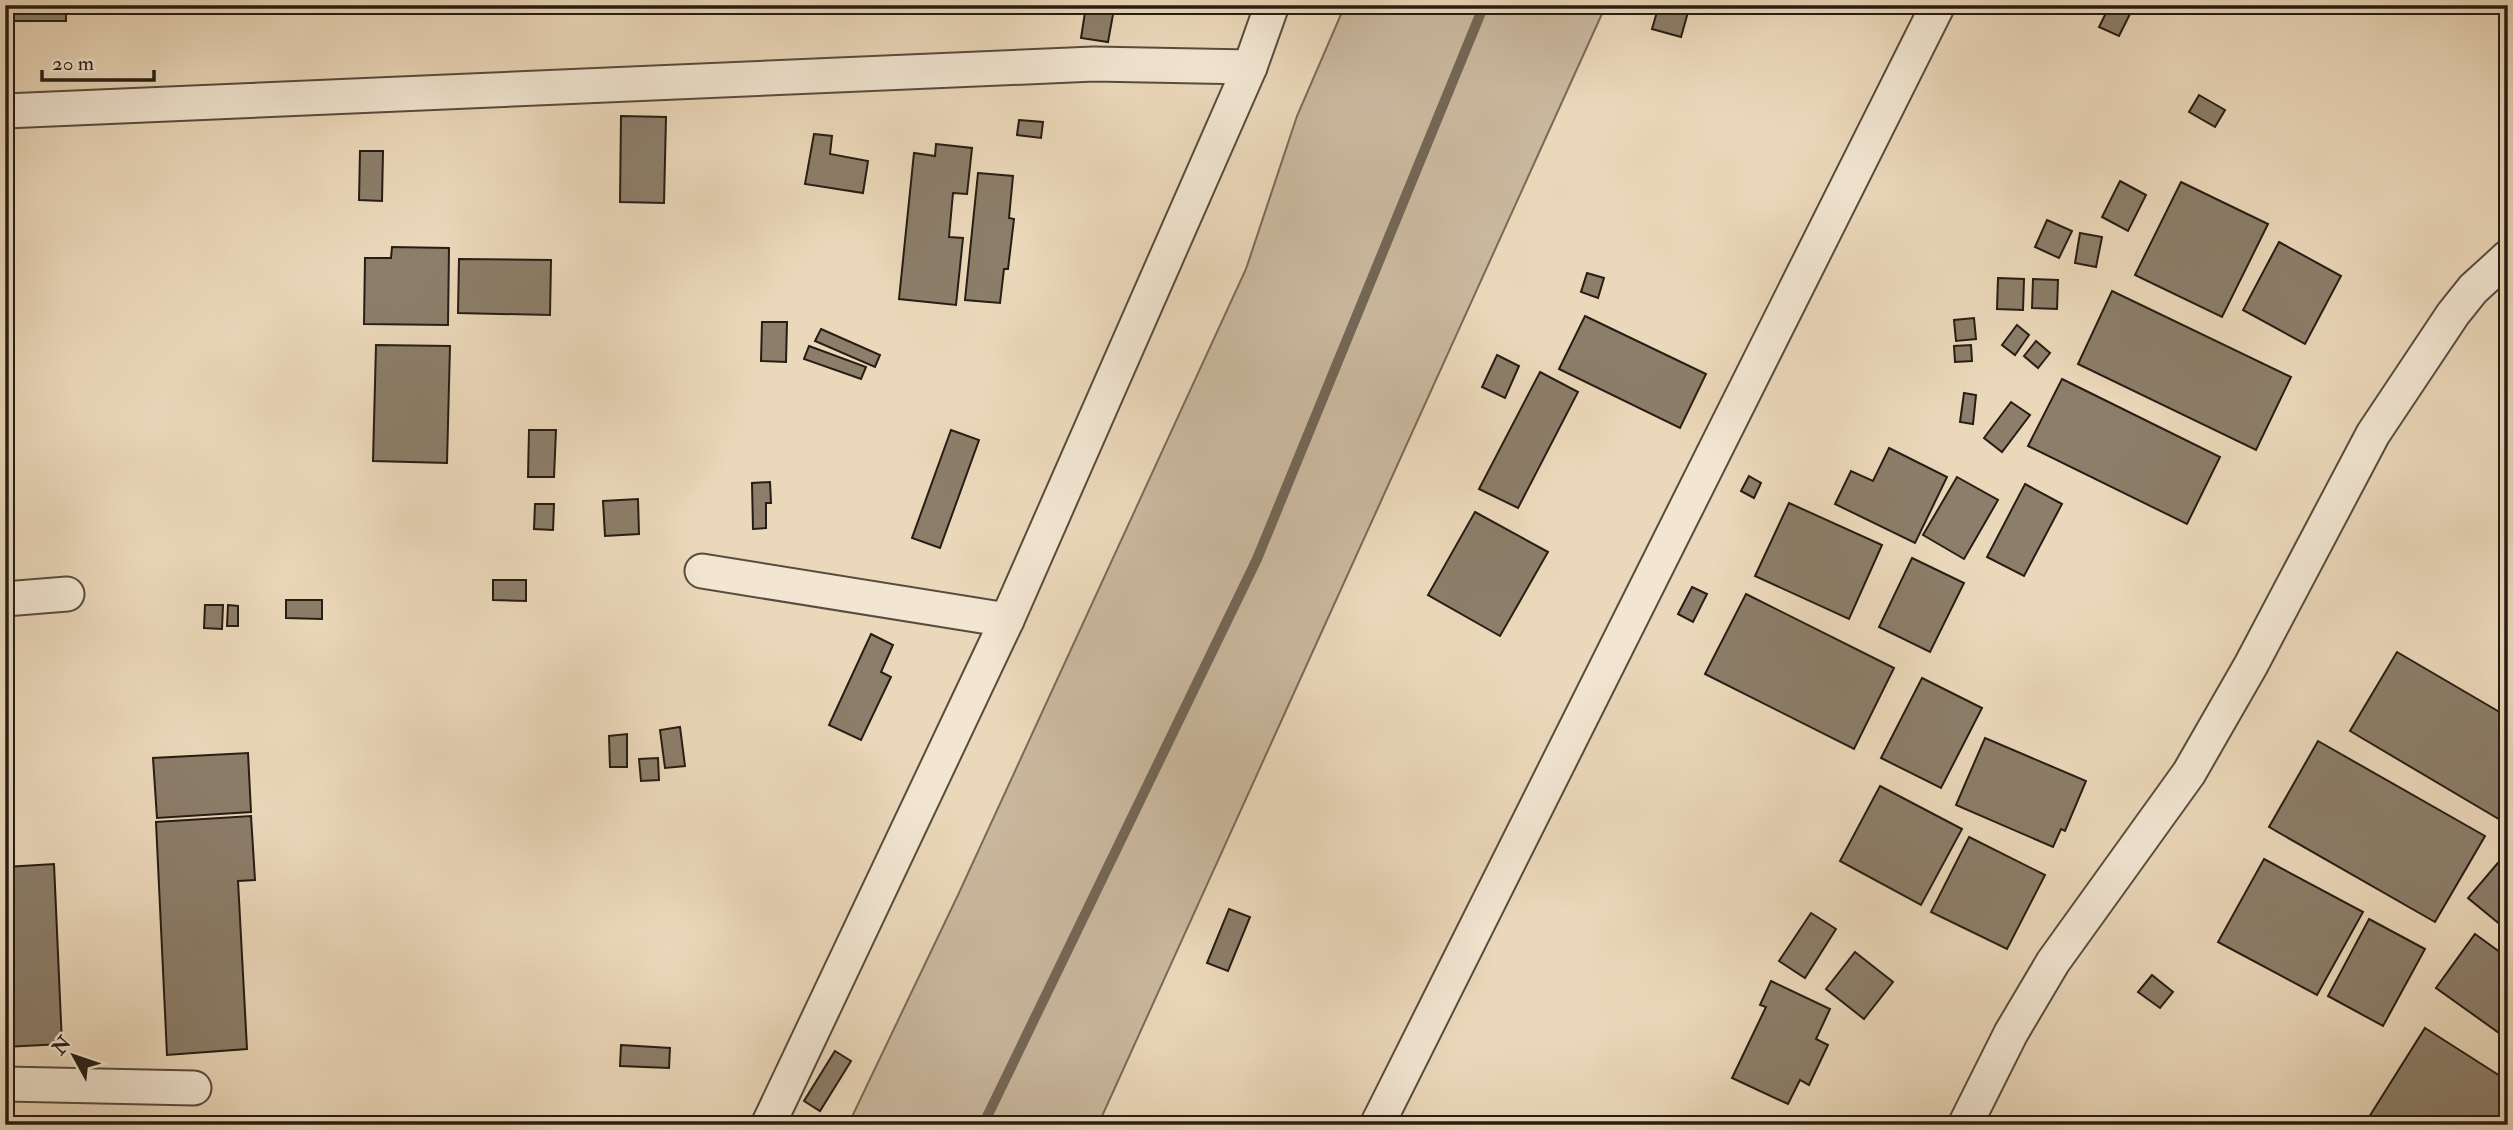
<svg xmlns="http://www.w3.org/2000/svg" width="2513" height="1130" font-family="'IM FELL Double Pica',serif">
  <style>
    .green { fill: #cab89e; stroke: #786a59; stroke-width: 2 }
    .lines { fill: none; stroke-linecap: round; stroke-linejoin: round }
    .stream { stroke: #746756; stroke-width: 10 }
    .building { fill: #8c7e6a; stroke: #261d14; stroke-width: 2 }
    .street-casing { stroke: #574c3e; stroke-width: 37 }
    .street { stroke: #f2e6d2; stroke-width: 33 }
  </style>
  <rect width="100%" height="100%" fill="#ebd8ba"/>
  <filter id="stains"><feTurbulence type="fractalNoise" baseFrequency=".00286" numOctaves="4"/><feColorMatrix values="0 0 0 0 .2 0 0 0 0 .09 0 0 0 0 .02 0 0 0 .5 -.17"/></filter>
  <radialGradient id="worn" r=".72"><stop offset=".6" stop-color="#630" stop-opacity="0"/><stop offset="1" stop-color="#630" stop-opacity=".3"/></radialGradient>
  <path class="green" d="M1345 5H1606L1098 1125H848L958 895 1246 269 1297 116Z"/>
  <g class="lines">
    <path class="stream" d="M983 1125 1257 559 1484 5"/>
  </g>
  <g class="building">
    <rect x="5" y="5" width="61" height="16"/>
    <path d="M1659 5H1690L1681 37 1652 29Z"/>
    <path d="M2110 5 2130 14 2119 36 2099 27Z"/>
    <path d="M2187 5H2204L2199 13Z"/>
    <path d="M1086 6 1114 9 1108 42 1081 38Z"/>
    <path d="M2199 95 2225 110 2215 127 2189 112Z"/>
    <path d="M621 116 666 117 664 203 620 202Z"/>
    <path d="M1019 120 1043 122 1041 138 1017 135Z"/>
    <path d="M814 134 832 136 830 154 868 161 863 193 805 184Z"/>
    <path d="M936 144 972 148 967 194 953 193 949 237 963 238 956 305 899 299 914 153 935 156Z"/>
    <path d="M360 151H383L382 201 359 200Z"/>
    <path d="M978 173 1013 176 1009 218 1014 219 1008 269H1004L1000 303 965 300Z"/>
    <path d="M2120 181 2146 195 2128 231 2102 217Z"/>
    <path d="M2181 182 2268 224 2222 317 2135 275Z"/>
    <path d="M2047 220 2072 231 2059 258 2035 247Z"/>
    <path d="M2080 233 2102 237 2096 267 2075 263Z"/>
    <path d="M2279 242 2341 276 2305 344 2243 310Z"/>
    <path d="M392 247 449 248 448 325 364 324 365 258H391Z"/>
    <path d="M459 259 551 260 550 315 458 313Z"/>
    <path d="M1587 273 1604 278 1598 298 1581 292Z"/>
    <path d="M1998 278 2024 279 2023 310 1997 309Z"/>
    <path d="M2033 279 2058 280 2057 309 2032 308Z"/>
    <path d="M2112 291 2291 377 2256 450 2078 364Z"/>
    <path d="M1585 316 1706 374 1680 428 1559 369Z"/>
    <path d="M1974 318 1976 339 1956 341 1954 320Z"/>
    <path d="M762 322H787L786 362 761 361Z"/>
    <path d="M2017 325 2029 335 2015 355 2002 345Z"/>
    <path d="M821 329 880 355 875 367 815 341Z"/>
    <path d="M2036 341 2050 353 2038 368 2024 356Z"/>
    <path d="M376 345 450 346 447 463 373 461Z"/>
    <path d="M1971 345 1972 361 1955 362 1954 346Z"/>
    <path d="M809 346 866 367 861 379 804 359Z"/>
    <path d="M1497 355 1519 366 1505 398 1482 387Z"/>
    <path d="M1540 372 1578 392 1518 508 1479 489Z"/>
    <path d="M2062 379 2220 457 2187 524 2028 446Z"/>
    <path d="M1964 393 1976 395 1973 424 1960 422Z"/>
    <path d="M2011 402 2030 415 2002 452 1984 438Z"/>
    <path d="M529 430H556L554 477H528Z"/>
    <path d="M951 430 979 440 940 548 912 538Z"/>
    <path d="M1889 448 1947 477 1915 543 1835 504 1851 471 1873 481Z"/>
    <path d="M1749 476 1761 483 1754 498 1741 491Z"/>
    <path d="M1957 477 1998 500 1964 559 1923 535Z"/>
    <path d="M770 482 771 503H766V528L753 529 752 483Z"/>
    <path d="M2025 484 2062 504 2024 576 1987 557Z"/>
    <path d="M638 499 639 534 605 536 603 501Z"/>
    <path d="M1789 503 1882 545 1849 619 1755 576Z"/>
    <path d="M535 504H554L553 530 534 529Z"/>
    <path d="M1475 512 1548 552 1500 636 1428 595Z"/>
    <path d="M1912 558 1964 583 1930 652 1879 627Z"/>
    <path d="M493 580H526V601L493 600Z"/>
    <path d="M1692 587 1707 594 1693 622 1678 614Z"/>
    <path d="M1746 594 1894 668 1854 749 1705 674Z"/>
    <path d="M286 600H322V619L286 618Z"/>
    <path d="M205 605H223L222 629 204 628Z"/>
    <path d="M228 605 238 606V626H227Z"/>
    <path d="M871 634 893 645 881 672 891 677 861 740 829 725Z"/>
    <path d="M2397 652 2508 717V811L2502 821 2350 731Z"/>
    <path d="M1922 678 1982 708 1941 788 1881 758Z"/>
    <path d="M680 727 685 766 665 768 660 730Z"/>
    <path d="M627 734V767H610L609 736Z"/>
    <path d="M1985 738 2086 781 2065 831 2061 829 2053 847 1956 805Z"/>
    <path d="M2318 741 2485 836 2435 922 2269 827Z"/>
    <path d="M248 753 251 812 157 818 153 758Z"/>
    <path d="M658 758 659 780 641 781 639 759Z"/>
    <path d="M1880 786 1962 829 1921 905 1840 861Z"/>
    <path d="M251 816 255 880 238 881 247 1049 167 1055 156 822Z"/>
    <path d="M1969 837 2045 875 2007 949 1931 912Z"/>
    <path d="M2508 851V931L2468 898Z"/>
    <path d="M2264 859 2363 912 2317 995 2218 942Z"/>
    <path d="M54 864 62 1044 5 1047V867Z"/>
    <path d="M1229 909 1250 917 1228 971 1207 963Z"/>
    <path d="M1811 913 1836 929 1805 978 1779 961Z"/>
    <path d="M2369 919 2425 949 2383 1026 2328 996Z"/>
    <path d="M2475 934 2508 958 2506 1038 2436 988Z"/>
    <path d="M1855 952 1893 982 1864 1019 1826 989Z"/>
    <path d="M2152 975 2173 992 2160 1008 2138 992Z"/>
    <path d="M1771 981 1830 1009 1816 1039 1828 1045 1809 1085 1800 1080 1788 1104 1732 1078 1766 1007 1760 1005Z"/>
    <path d="M2425 1028 2508 1081V1104L2495 1125H2364Z"/>
    <path d="M621 1045 670 1048 669 1068 620 1066Z"/>
    <path d="M835 1051 851 1061 820 1111 804 1101Z"/>
  </g>
  <g class="lines">
    <defs>
      <g id="street">
        <path d="M5 111 1094 64 1250 67"/>
        <path d="M702 571 1007 620"/>
        <path d="M5 599 67 594"/>
        <path d="M5 1084 194 1088"/>
        <path d="M768 1125 1007 620 1250 67 1272 5"/>
        <path d="M1377 1125 1938 5"/>
        <path d="M1965 1125 2011 1033 2053 962 2189 773 2251 665 2373 434 2453 314 2473 289 2508 257"/>
      </g>
    </defs>
    <use href="#street" class="street-casing"/>
    <use href="#street" class="street"/>
  </g>
  <rect width="2513" height="1130" fill="none" stroke="#ebd8ba" stroke-width="28"/>
  <rect x="7" y="7" width="2499" height="1116" fill="none" stroke="#261d14" stroke-width="3.5"/>
  <rect x="14" y="14" width="2485" height="1102" fill="none" stroke="#261d14" stroke-width="2"/>
  <g transform="translate(74 1056) rotate(310)" stroke="#f2e6d2" stroke-width="5" paint-order="stroke">
  <path d="M0-5L12 26L0 18L-12 26Z" fill="#261d14"/>
  <text y="-10" font-size="19" font-weight="bold" text-anchor="middle" fill="#261d14">N</text>
  </g>
  <path d="M42 70v10h112v-10" fill="none" stroke="#261d14" stroke-width="3.5"/>
  <text x="52" y="70" font-size="21" fill="#261d14" stroke="#f2e6d2" stroke-width="5" paint-order="stroke">20 m</text>
  <rect width="100%" height="100%" filter="url(#stains)"/>
  <rect width="100%" height="100%" fill="url(#worn)"/>
</svg>
